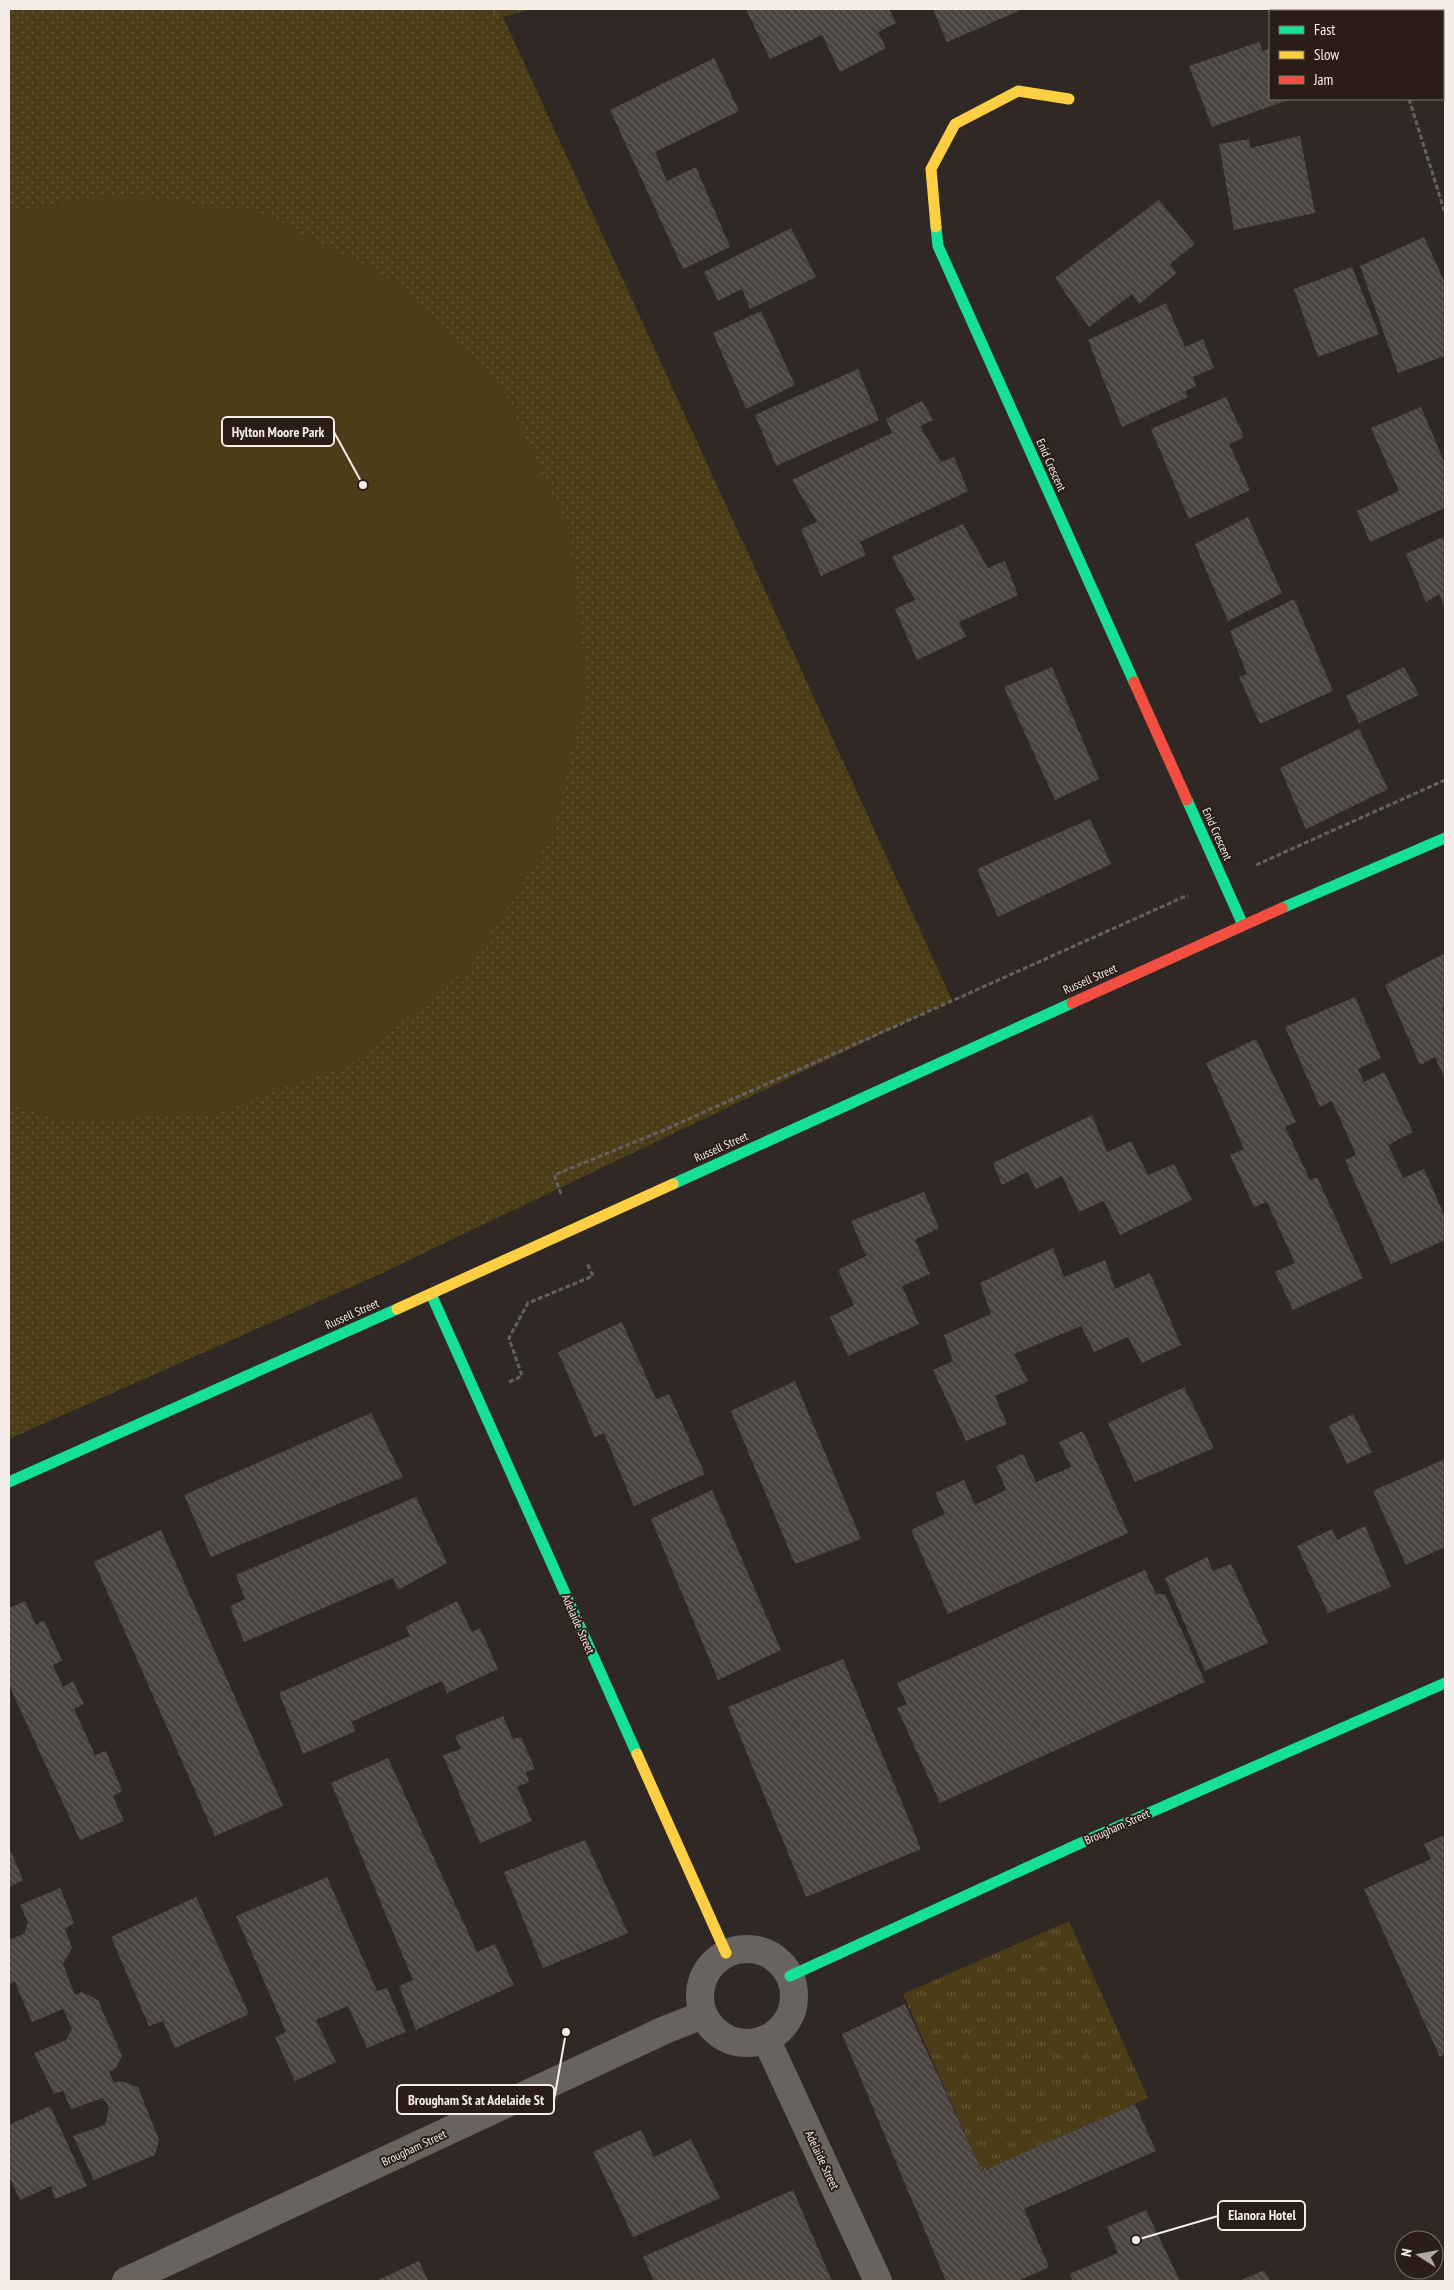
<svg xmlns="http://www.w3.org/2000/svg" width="1454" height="2290" font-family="'PT Sans Narrow',sans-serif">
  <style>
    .grass { fill: url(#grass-tufts) }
    .wetland { fill: url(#wetland-marsh) }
    .park { fill: url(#park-dots) }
    .pitch { fill: #4b3d18 }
    .building { fill: url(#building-back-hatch) }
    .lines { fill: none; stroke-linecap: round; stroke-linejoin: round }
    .path { stroke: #66605d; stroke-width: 3; stroke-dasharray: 5 2.5; stroke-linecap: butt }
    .street { stroke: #69635f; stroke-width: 28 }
    .fast { stroke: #16e098; stroke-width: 11 }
    .slow { stroke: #ffcf43; stroke-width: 11 }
    .jam { stroke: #f24e42; stroke-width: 11 }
    .labels { text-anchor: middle; stroke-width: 4; stroke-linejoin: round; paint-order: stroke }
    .street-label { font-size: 12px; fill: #f7ede8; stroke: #2a1d15 }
    .leader { fill: none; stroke: #f7ede8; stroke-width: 2 }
    .callout-dot { fill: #f7ede8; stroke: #2a1d15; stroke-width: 2 }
    .callout { fill: #2a1d15; stroke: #f7ede8; stroke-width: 2 }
    .callout-label { font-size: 14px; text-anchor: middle; font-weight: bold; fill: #f7ede8 }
  </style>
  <defs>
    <pattern id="grass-tufts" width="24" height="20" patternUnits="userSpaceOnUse" patternTransform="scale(1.25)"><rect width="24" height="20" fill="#4b3d18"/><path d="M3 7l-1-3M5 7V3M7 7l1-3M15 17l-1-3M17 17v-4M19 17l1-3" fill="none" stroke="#66593a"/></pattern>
    <pattern id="wetland-marsh" width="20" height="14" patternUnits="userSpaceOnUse" patternTransform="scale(1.25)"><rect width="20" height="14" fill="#4b3d18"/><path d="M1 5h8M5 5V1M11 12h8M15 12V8" fill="none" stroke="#66593a"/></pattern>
    <pattern id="park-dots" width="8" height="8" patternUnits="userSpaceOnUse" patternTransform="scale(1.25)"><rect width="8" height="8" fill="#4b3d18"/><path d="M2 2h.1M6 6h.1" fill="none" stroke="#66593a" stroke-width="1.8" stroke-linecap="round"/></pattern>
    <pattern id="building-back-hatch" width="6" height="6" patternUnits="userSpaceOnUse" patternTransform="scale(1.25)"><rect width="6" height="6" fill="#49433f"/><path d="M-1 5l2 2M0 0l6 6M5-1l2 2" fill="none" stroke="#645e5b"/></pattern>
  </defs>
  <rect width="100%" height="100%" fill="#302824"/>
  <path class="grass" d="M1069 1921 1148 2098 982 2171 903 1994Z"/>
  <path class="wetland" d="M465 9H532L503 17Z"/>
  <path class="park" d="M9 9H465L503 17 952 1000 378 1275 9 1439Z"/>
  <path class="pitch" d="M116 193 266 214 401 285 506 395 570 533 587 685 553 835 471 966 352 1063 208 1116 54 1119 9 1104V212Z"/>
  <g class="building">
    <path d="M746 9H889L896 23 878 32 886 48 840 72 822 35 770 59Z"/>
    <path d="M933 9H1023L947 42Z"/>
    <path d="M1259 42 1263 51 1270 48V99H1291L1212 127 1189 66Z"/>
    <path d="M714 58 739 111 655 152 667 181 696 167 730 247 683 269 610 110Z"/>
    <path d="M1300 136 1315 213 1234 230 1219 144 1249 139 1250 148Z"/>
    <path d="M1159 200 1195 244 1170 264 1177 273 1139 304 1132 294 1089 327 1055 278Z"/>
    <path d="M791 228 816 277 750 309 742 289 718 301 704 272Z"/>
    <path d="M1424 237 1445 283V356L1398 373 1360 266Z"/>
    <path d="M1352 267 1379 334 1318 357 1294 289Z"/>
    <path d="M1166 303 1185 347 1203 339 1214 368 1193 377 1196 386 1185 391 1188 397 1122 427 1088 340Z"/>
    <path d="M761 311 795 385 746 409 713 333Z"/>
    <path d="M858 369 879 420 776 466 755 415Z"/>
    <path d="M1226 397 1244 437 1229 444 1250 490 1189 519 1151 429Z"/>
    <path d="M922 401 933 420 920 426 941 462 954 457 968 491 860 542 866 555 821 576 801 529 817 522 792 480 892 433 886 419Z"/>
    <path d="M1421 407 1445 464V508L1370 542 1357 511 1399 491 1371 428Z"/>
    <path d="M1248 517 1282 593 1228 621 1195 544Z"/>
    <path d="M963 524 988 568 1005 561 1018 595 959 622 966 637 917 660 895 609 915 600 892 557Z"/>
    <path d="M1445 536V607L1439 594 1426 602 1406 554Z"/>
    <path d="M1294 599 1333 691 1260 724 1239 677 1247 674 1230 631Z"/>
    <path d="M1052 667 1099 779 1055 800 1004 687Z"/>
    <path d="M1404 667 1419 695 1359 723 1346 696Z"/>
    <path d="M1359 729 1388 789 1306 829 1280 768Z"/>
    <path d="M1090 819 1111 864 998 917 977 869Z"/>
    <path d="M1443 954 1445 959V1006L1442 1008 1445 1015V1079L1435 1057 1420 1065 1385 985Z"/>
    <path d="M1355 997 1381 1058 1358 1069 1364 1082 1384 1072 1413 1132 1388 1145 1403 1178 1424 1169 1445 1217V1240L1391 1264 1345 1160 1356 1155 1332 1101 1320 1107 1285 1027Z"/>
    <path d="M1256 1039 1296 1122 1285 1127 1310 1180 1317 1177 1363 1278 1293 1310 1275 1272 1295 1263 1267 1202 1254 1207 1230 1155 1244 1149 1206 1063Z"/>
    <path d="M1092 1115 1107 1152 1131 1141 1148 1175 1174 1164 1192 1200 1120 1235 1104 1201 1079 1212 1062 1176 1036 1189 1027 1172 1002 1185 993 1163Z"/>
    <path d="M924 1192 939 1228 915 1240 930 1274 902 1286 919 1324 848 1356 830 1317 854 1305 838 1270 866 1256 851 1221Z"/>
    <path d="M1053 1248 1064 1277 1105 1260 1115 1289 1150 1273 1181 1345 1142 1363 1128 1337 1094 1352 1081 1326 1014 1354 1028 1381 995 1396 1007 1424 966 1441 933 1370 953 1361 944 1335 991 1314 980 1283Z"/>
    <path d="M622 1322 656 1399 669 1394 705 1474 634 1506 604 1433 595 1437 558 1352Z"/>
    <path d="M795 1381 861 1539 795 1564 731 1411Z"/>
    <path d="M1184 1387 1214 1448 1135 1482 1108 1423Z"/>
    <path d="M371 1413 403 1477 211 1557 184 1495Z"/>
    <path d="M1353 1414 1372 1452 1347 1464 1329 1426Z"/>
    <path d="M1083 1431 1128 1533 948 1614 911 1530 945 1514 935 1493 964 1480 975 1505 1006 1490 996 1466 1023 1454 1036 1482 1071 1467 1059 1442Z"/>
    <path d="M1445 1459V1547L1406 1565 1373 1491Z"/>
    <path d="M712 1490 781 1650 718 1680 651 1519Z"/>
    <path d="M416 1497 447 1563 398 1590 393 1578 244 1642 230 1606 245 1599 236 1575Z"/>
    <path d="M1365 1526 1391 1587 1328 1613 1297 1546 1332 1529 1337 1540Z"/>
    <path d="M161 1530 283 1806 215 1836 94 1562Z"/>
    <path d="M1207 1557 1213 1571 1231 1564 1268 1643 1205 1671 1165 1578Z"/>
    <path d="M1145 1570 1156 1594H1165L1205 1682 940 1803 897 1708 907 1704 897 1683Z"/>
    <path d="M25 1601 36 1625 44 1620 62 1661 53 1665 63 1687 73 1681 84 1704 74 1709 95 1755 106 1751 122 1791 113 1796 124 1821 80 1840 9 1685V1608Z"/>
    <path d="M457 1601 472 1632 480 1628 498 1669 447 1693 442 1681 351 1722 356 1731 303 1754 279 1693 410 1636 406 1627Z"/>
    <path d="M843 1659 921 1849 806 1897 728 1707Z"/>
    <path d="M503 1716 513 1739 521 1737 535 1769 526 1772 529 1782 517 1787 532 1821 480 1843 443 1755 461 1749 455 1736Z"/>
    <path d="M388 1758 477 1952 495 1944 514 1985 416 2030 399 1986 413 1980 331 1783Z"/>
    <path d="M1445 1835V2054L1440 2057 1364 1889 1431 1859 1424 1844Z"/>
    <path d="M585 1840 628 1933 543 1968 504 1872Z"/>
    <path d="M9 1847 23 1880 9 1887Z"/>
    <path d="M327 1877 377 1991 387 1988 406 2032 367 2048 348 2006 316 2020 336 2062 295 2081 275 2037 286 2032 236 1916Z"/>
    <path d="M60 1888 74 1923 65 1929 72 1948 63 1964 75 1995 82 1992 98 2000 122 2056 116 2068 109 2072 114 2083 121 2081 138 2087 159 2140 155 2155 94 2180 73 2136 105 2125 109 2107 103 2098 71 2109 63 2091 54 2094 34 2053 66 2040 72 2029 63 2009 32 2022 15 1982 9 1984V1940L24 1934 28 1922 20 1905Z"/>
    <path d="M196 1897 249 2014 175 2048 163 2021 149 2026 111 1937Z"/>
    <path d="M905 2004 982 2171 1135 2104 1156 2151 1024 2209 1049 2267 1018 2281H946L842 2034Z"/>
    <path d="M50 2106 87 2186 55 2199 51 2186 20 2200 9 2176V2125Z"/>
    <path d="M641 2130 654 2157 691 2139 720 2198 633 2237 593 2152Z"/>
    <path d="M793 2190 832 2281H654L643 2257Z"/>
    <path d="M1146 2210 1180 2281H1073L1070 2274 1118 2253 1107 2227Z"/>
    <path d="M419 2261 428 2281H376Z"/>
    <path d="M1264 2270 1270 2281H1240Z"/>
  </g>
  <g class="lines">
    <g class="path">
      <path d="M1381 9V11"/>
      <path d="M1409 99 1445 213"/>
      <path d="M1256 865 1445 780"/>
      <path d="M561 1194 554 1175 664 1130 1188 895"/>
      <path d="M509 1382 522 1376 509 1338 528 1303 593 1276 587 1263"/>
    </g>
    <g class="street">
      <circle cx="747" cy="1996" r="47"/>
      <path d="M766 2039 878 2281"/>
      <path d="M126 2281 667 2029 703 2015"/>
    </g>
    <g class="fast">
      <path d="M1443 16 1445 28"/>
      <path d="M936 227 938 246 1134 682"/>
      <path d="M1187 800 1243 925"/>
      <path d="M1282 908 1445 838"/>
      <path d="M673 1184 1072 1003"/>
      <path d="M431 1294 637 1754"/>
      <path d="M9 1482 397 1309"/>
      <path d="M790 1976 1094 1837 1445 1683"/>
    </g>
    <g class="slow">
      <path d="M936 227 931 169 955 124 1018 91 1069 99"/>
      <path d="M397 1309 673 1184"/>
      <path d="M637 1754 726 1953"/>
    </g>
    <g class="jam">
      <path d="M1134 682 1187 800"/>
      <path d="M1072 1003 1282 908"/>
    </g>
  </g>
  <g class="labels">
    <g class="street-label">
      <text transform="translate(1051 465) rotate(66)" y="4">Enid Crescent</text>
      <text transform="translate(1217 834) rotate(66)" y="4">Enid Crescent</text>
      <text transform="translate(1090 979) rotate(-24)" y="4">Russell Street</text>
      <text transform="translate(721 1147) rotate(-24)" y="4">Russell Street</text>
      <text transform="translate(352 1314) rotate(-24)" y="4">Russell Street</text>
      <text transform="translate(578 1624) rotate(66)" y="4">Adelaide Street</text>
      <text transform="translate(1117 1827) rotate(-24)" y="4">Brougham Street</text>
      <text transform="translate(414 2148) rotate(-25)" y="4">Brougham Street</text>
      <text transform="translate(822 2160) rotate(65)" y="4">Adelaide Street</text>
    </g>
  </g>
  <path class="leader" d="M363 485L334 432M566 2032L554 2100M1136 2240L1218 2216"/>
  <g class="callout-dot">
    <circle cx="363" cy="485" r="5"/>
    <circle cx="566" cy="2032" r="5"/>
    <circle cx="1136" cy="2240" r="5"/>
  </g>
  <g class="callout">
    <rect x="222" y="417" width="112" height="29" rx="5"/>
    <rect x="397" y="2085" width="157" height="29" rx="5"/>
    <rect x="1218" y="2201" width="87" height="29" rx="5"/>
  </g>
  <g class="callout-label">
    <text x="278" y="437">Hylton Moore Park</text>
    <text x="476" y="2105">Brougham St at Adelaide St</text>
    <text x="1262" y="2220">Elanora Hotel</text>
  </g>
  <rect width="1454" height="2290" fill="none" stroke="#f7ede8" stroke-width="20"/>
  <rect x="1269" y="10" width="175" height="90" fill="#2a1d15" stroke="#7c7069"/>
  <rect x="1279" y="26" width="25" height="8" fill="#16e098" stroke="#7c7069"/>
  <text x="1314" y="35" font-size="15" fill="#f7ede8">Fast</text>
  <rect x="1279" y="51" width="25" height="8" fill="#ffcf43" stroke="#7c7069"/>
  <text x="1314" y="60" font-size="15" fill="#f7ede8">Slow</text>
  <rect x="1279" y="76" width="25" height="8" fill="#f24e42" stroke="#7c7069"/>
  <text x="1314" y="85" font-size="15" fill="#f7ede8">Jam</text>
  <g transform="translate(1419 2255) rotate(281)"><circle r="24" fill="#2a1d15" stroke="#7c7069"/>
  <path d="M0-4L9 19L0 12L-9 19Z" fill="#b1a8a3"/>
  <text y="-8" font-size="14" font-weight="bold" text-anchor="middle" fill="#f7ede8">N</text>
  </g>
</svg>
